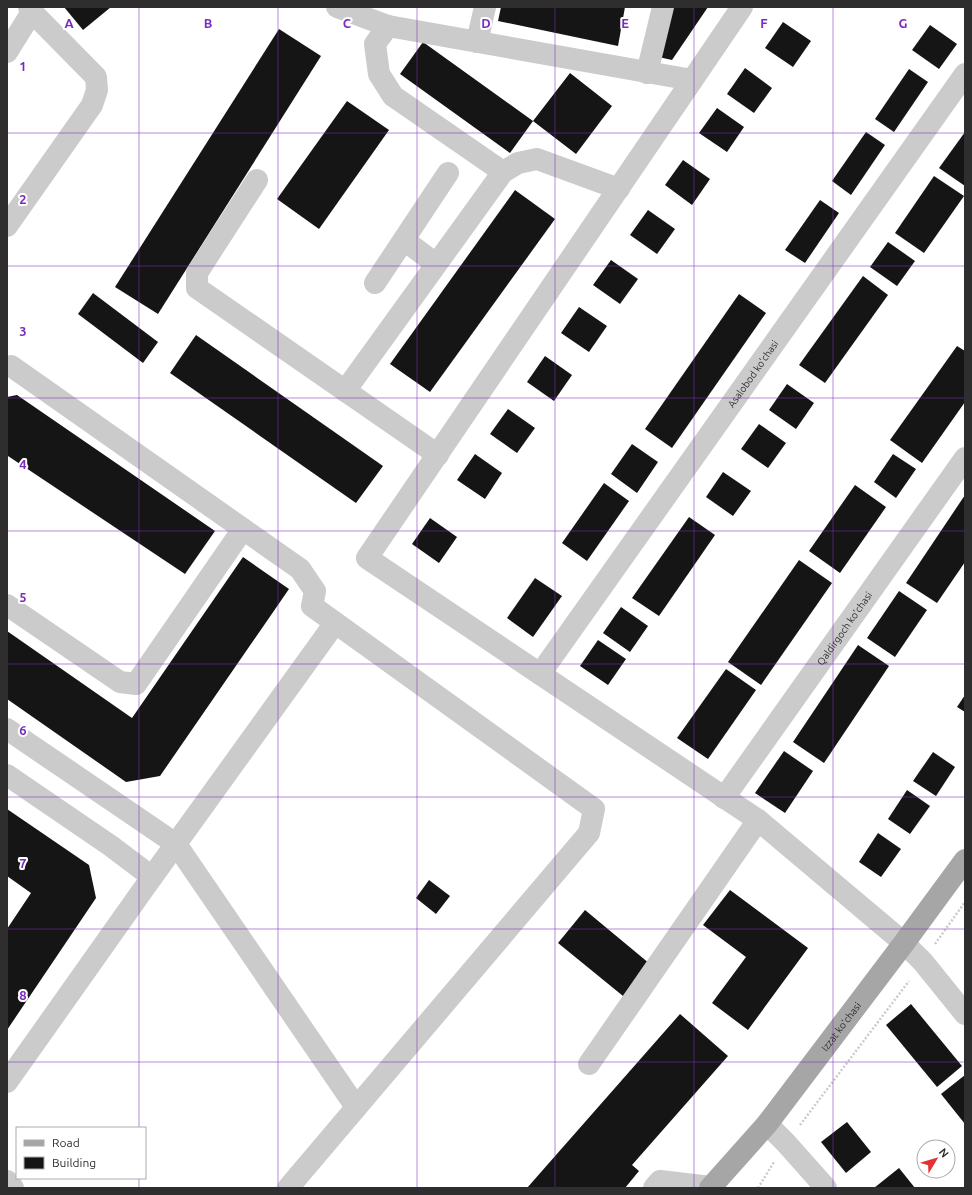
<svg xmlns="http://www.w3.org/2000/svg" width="972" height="1195" font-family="Ubuntu,sans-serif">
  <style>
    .building { fill: #151515 }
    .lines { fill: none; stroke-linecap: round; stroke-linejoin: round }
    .path { stroke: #cbcbcb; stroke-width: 2.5; stroke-dasharray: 2 2; stroke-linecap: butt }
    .minor { stroke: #cbcbcb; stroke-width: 22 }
    .major { stroke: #a6a6a6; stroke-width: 22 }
    .grid { fill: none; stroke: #7b2cbf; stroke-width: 1; stroke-opacity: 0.55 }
    .labels { text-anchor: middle; stroke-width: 4; stroke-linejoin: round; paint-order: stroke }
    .street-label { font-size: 10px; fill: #2e2e2e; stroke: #fff }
    .grid-label { font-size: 13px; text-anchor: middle; font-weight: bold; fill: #7b2cbf; stroke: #fff; stroke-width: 4; stroke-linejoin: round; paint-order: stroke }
  </style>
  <rect width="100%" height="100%" fill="#fff"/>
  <g class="building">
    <path d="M64 7H111L83 30Z"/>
    <path d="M501 7H625L618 46 498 21Z"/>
    <path d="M668 7H708L672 60 654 56Z"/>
    <path d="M783 22 811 41 793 67 765 48Z"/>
    <path d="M930 25 957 44 939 69 912 50Z"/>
    <path d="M279 29 321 56 158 314 115 287Z"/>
    <path d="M423 42 533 121 570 73 612 106 576 154 533 121 510 153 400 74Z"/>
    <path d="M745 68 772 88 754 113 727 94Z"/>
    <path d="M909 69 928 82 894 132 875 119Z"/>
    <path d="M347 101 389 130 319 229 277 199Z"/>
    <path d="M717 108 744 127 727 152 699 133Z"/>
    <path d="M866 132 885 145 851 195 832 181Z"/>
    <path d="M965 132V186L939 168Z"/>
    <path d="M683 160 710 179 692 205 665 185Z"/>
    <path d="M934 176 964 196 924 253 895 233Z"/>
    <path d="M515 190 555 219 430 392 390 364Z"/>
    <path d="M820 200 839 213 805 263 785 250Z"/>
    <path d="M648 210 675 229 657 254 630 235Z"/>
    <path d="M888 242 915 261 897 286 870 267Z"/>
    <path d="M611 260 638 279 620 304 593 285Z"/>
    <path d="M863 276 888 295 825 383 799 365Z"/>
    <path d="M93 293 158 342 143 363 78 314Z"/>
    <path d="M739 294 766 313 672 448 645 429Z"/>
    <path d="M579 307 607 326 589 352 561 333Z"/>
    <path d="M196 335 383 466 356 503 170 373Z"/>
    <path d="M957 346 965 351V402L922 463 890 440Z"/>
    <path d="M545 356 572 375 554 401 527 382Z"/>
    <path d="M787 384 814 403 796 429 769 410Z"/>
    <path d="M17 395 215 531 185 574 8 456 7 458V397Z"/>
    <path d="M508 409 535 428 517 453 490 434Z"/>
    <path d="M759 424 786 443 768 468 741 449Z"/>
    <path d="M632 444 658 462 637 493 611 474Z"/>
    <path d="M475 454 502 473 485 499 457 480Z"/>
    <path d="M893 454 916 469 896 498 874 482Z"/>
    <path d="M723 472 751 491 733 516 706 497Z"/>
    <path d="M604 483 629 501 587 561 562 543Z"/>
    <path d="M855 485 886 507 840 573 809 551Z"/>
    <path d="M965 495V562L937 603 906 583Z"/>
    <path d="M689 517 715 535 659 616 632 598Z"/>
    <path d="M430 518 457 537 439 563 412 544Z"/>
    <path d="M243 557 289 589 160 776 126 782 7 699V631L132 718Z"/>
    <path d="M799 560 832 583 761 685 728 662Z"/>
    <path d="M535 578 562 596 533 637 507 618Z"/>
    <path d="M899 591 927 610 895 657 867 638Z"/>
    <path d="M621 607 648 626 630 652 603 633Z"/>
    <path d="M598 640 626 659 608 685 580 666Z"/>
    <path d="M858 645 889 666 824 763 793 742Z"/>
    <path d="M726 669 756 690 708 759 677 738Z"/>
    <path d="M965 695V712L957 707Z"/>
    <path d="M784 751 813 771 785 813 755 793Z"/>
    <path d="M933 752 955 767 936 796 913 781Z"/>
    <path d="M907 790 930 806 910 834 888 819Z"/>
    <path d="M7 809 89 865 96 898 7 1030V929L31 893 7 876Z"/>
    <path d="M878 833 901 849 881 877 859 862Z"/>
    <path d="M429 880 450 896 436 914 416 898Z"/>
    <path d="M730 890 808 948 748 1030 712 1003 746 957 703 925Z"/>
    <path d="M585 910 650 964 623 996 558 943Z"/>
    <path d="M911 1004 962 1066 937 1087 886 1025Z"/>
    <path d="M680 1014 728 1056 632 1165 639 1171 625 1188H527Z"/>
    <path d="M965 1075V1124L941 1094Z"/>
    <path d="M847 1122 871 1152 846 1173 821 1142Z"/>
    <path d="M899 1168 915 1188H874Z"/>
  </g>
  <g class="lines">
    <g class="path">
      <path d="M935 944 965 902"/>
      <path d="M800 1125 909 981"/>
      <path d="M758 1188 774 1162"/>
    </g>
    <g class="minor">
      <path d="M337 7 388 26 692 80"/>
      <path d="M742 7 367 558 758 820 904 943 923 962 965 1014"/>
      <path d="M388 26 375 44 379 74 393 96 503 172"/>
      <path d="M477 42 485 7"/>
      <path d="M7 52 32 12"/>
      <path d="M647 73 663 7"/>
      <path d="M257 180 197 273V288L438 455"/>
      <path d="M7 226 92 105 97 90 96 77 32 12 29 7"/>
      <path d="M404 240 436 264"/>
      <path d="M375 283 448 173"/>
      <path d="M11 366 300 569 315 591 312 606 594 809 589 833 288 1188"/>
      <path d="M345 391 503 172 518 163 537 159 619 189"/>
      <path d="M7 605 120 682 136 684 243 529"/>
      <path id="s1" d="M540 674 965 74"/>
      <path d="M7 729 176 844 356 1107"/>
      <path d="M7 775 111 846 152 877 7 1082"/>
      <path id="s2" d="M724 798 965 458"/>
      <path d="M152 877 335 623"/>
      <path d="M589 1064 758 820"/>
      <path d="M767 1124 786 1143 826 1188"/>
      <path d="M7 1181 13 1188"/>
      <path d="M654 1188 660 1181 711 1187"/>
    </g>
    <path class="major" id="s3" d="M710 1188 767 1124 904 943 965 860"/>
  </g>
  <path class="grid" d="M139 7V1128M278 7V1188M417 7V1188M555 7V1188M694 7V1188M833 7V1188M7 133H965M7 266H965M7 398H965M7 531H965M7 664H965M7 797H965M7 929H965M7 1062H965M139 1178V1188"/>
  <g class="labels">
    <g class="street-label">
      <text dy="4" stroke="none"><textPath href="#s1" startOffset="368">Asalobod ko'chasi</textPath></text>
      <text dy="4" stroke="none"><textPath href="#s2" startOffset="208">Qaldirgoch ko'chasi</textPath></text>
      <text dy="4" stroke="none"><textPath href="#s3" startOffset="208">Izzat ko'chasi</textPath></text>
    </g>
  </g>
  <g class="grid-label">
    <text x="69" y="28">A</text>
    <text x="208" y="28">B</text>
    <text x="347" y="28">C</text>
    <text x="486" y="28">D</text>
    <text x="625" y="28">E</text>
    <text x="764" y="28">F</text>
    <text x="903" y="28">G</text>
    <text x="23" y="71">1</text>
    <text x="23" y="204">2</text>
    <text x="23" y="336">3</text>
    <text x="23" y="469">4</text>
    <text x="23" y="602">5</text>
    <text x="23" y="735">6</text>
    <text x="23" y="868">7</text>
    <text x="23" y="1000">8</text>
  </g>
  <rect width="972" height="1195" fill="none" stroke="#2e2e2e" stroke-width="16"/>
  <rect x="16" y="1127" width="130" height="52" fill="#ffffff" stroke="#ababab"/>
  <rect x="24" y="1140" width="20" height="6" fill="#a6a6a6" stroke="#ababab"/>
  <text x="52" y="1147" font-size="12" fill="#2e2e2e">Road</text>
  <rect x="24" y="1157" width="20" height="12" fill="#151515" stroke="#ababab"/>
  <text x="52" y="1167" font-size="12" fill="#2e2e2e">Building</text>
  <g transform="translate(936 1159) rotate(52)"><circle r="19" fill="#ffffff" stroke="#ababab"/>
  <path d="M0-3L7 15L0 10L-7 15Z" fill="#e53034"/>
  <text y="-6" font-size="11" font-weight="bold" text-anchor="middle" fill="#2e2e2e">N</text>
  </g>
</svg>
